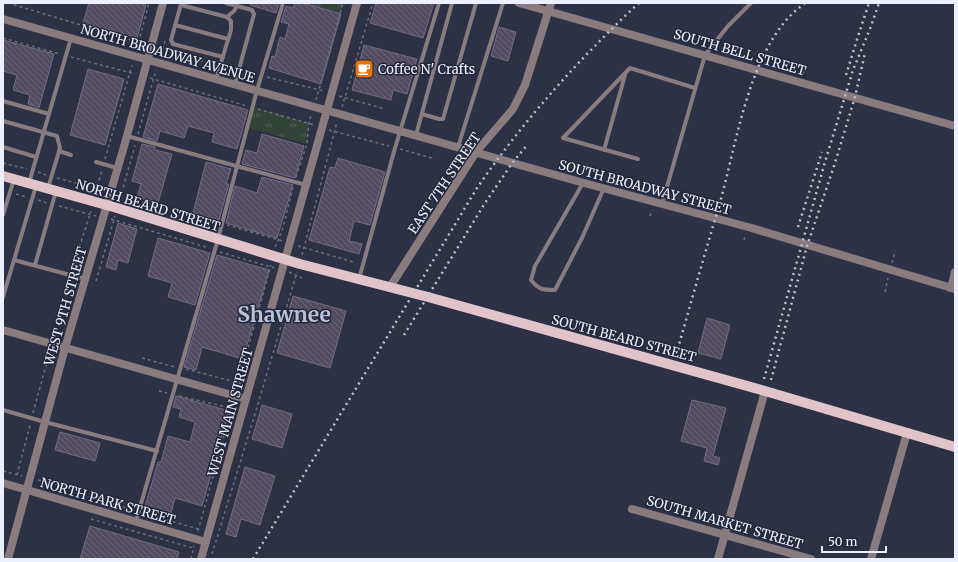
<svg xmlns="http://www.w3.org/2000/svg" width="958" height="562" font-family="Merriweather,serif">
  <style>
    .park { fill: url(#park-tufts) }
    .building { fill: url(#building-back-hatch); stroke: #736b83 }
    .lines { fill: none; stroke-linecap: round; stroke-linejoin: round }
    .path { stroke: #6b6f82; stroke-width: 1.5; stroke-dasharray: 3 3; stroke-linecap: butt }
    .service { stroke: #897c7e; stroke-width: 4 }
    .minor { stroke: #897c7e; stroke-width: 8 }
    .tertiary { stroke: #897c7e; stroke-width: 8 }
    .primary { stroke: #e0c4c9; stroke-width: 10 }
    .rail { stroke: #bec1d1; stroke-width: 2.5; stroke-dasharray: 2 4; stroke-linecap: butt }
    .labels { text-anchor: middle; stroke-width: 3; stroke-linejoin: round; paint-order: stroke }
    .street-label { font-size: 13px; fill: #edf0fe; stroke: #23273c }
    .poi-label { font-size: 13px; fill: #edf0fe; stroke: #23273c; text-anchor: start }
    .town-label { font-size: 21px; font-weight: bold; fill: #b9c0da; stroke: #23273c }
  </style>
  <defs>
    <pattern id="park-tufts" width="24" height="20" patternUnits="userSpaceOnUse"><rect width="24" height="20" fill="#334338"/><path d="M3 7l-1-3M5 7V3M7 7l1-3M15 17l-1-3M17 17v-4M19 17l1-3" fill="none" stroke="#515e56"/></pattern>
    <pattern id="building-back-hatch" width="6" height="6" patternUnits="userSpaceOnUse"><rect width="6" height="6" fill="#534b62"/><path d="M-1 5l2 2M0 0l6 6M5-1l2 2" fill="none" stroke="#6c657a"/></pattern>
  </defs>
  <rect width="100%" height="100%" fill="#2d3146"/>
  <g class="park">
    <path d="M297 3H343L340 15Z"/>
    <path d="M252 107 309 123 307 144 245 127Z"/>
  </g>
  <g class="building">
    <path d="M89 3H138L146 5 137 38 83 23Z"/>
    <path d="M251 3H276L279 4 276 13 250 5Z"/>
    <path d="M295 3H303L341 14 321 84 269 68 272 56 275 57 280 37 285 39 289 24 281 22 286 6 293 8Z"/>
    <path d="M376 3H434L423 38 370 23Z"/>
    <path d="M499 27 516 32 508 61 491 56Z"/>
    <path d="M3 40 54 54 39 108 28 104 30 95 13 90 17 75 3 71Z"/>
    <path d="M364 45 417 59 407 94 393 90 391 100 352 90Z"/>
    <path d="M88 69 124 79 105 145 70 135Z"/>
    <path d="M158 84 248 110 237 149 212 142 214 133 188 126 184 138 160 131 157 141 143 137Z"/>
    <path d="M262 134 304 146 295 178 242 164 246 150 257 153Z"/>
    <path d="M142 144 155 147V150L172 154 158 203 137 197 141 184 132 181Z"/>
    <path d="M338 158 385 172 370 225 354 221 349 241 362 244 359 254 309 240 330 167 335 168Z"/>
    <path d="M206 162 231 169 226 184H229L219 220 193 213Z"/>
    <path d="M262 177 293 185 277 238 226 223 235 186 257 193Z"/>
    <path d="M118 223 137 229 128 263 118 260 116 270 106 267Z"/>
    <path d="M158 238 210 253 195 305 168 297 172 283 148 276Z"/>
    <path d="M217 255 269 270 243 359 202 347 196 370 184 367Z"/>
    <path d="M293 296 346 311 330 368 277 353Z"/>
    <path d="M707 318 730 325 721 359 698 353Z"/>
    <path d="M176 396 229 411 202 506 175 498 170 517 144 510 158 462H161L168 436 190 442 195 422 179 417 181 409 173 407Z"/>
    <path d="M692 400 726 408 713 456 720 458 718 465 704 461 707 448 681 441Z"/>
    <path d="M262 405 292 414 282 448 252 439Z"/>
    <path d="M60 432 100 443 95 461 55 450Z"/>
    <path d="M245 467 275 476 260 525 241 519 236 537 226 534Z"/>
    <path d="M90 526 179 552 177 559H80Z"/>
  </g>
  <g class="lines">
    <g class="path">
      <path d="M8 3 144 44"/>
      <path d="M3 38 60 54"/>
      <path d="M137 48 149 3"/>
      <path d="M159 50 215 64"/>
      <path d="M161 55 165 41"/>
      <path d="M71 57 135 74"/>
      <path d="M244 71 256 74"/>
      <path d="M803 74 805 67"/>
      <path d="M267 77 324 91"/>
      <path d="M150 78 247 106"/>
      <path d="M339 96 385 109"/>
      <path d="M316 100 343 3"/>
      <path d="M342 107 373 3"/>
      <path d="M258 109 314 125"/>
      <path d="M329 130 389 146"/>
      <path d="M138 134 156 70"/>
      <path d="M400 149 435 159"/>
      <path d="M105 159 132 65"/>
      <path d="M3 163 27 169"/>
      <path d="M38 172 46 175"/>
      <path d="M296 177 307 144 309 123 311 115"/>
      <path d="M57 178 102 190"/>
      <path d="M96 192 102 170"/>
      <path d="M16 194 26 197"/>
      <path d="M119 195 215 222"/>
      <path d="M120 199 135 145"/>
      <path d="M38 200 47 203"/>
      <path d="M59 206 96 216"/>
      <path d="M650 216 653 210"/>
      <path d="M111 219 209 248"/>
      <path d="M227 225 283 241"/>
      <path d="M744 240 746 234"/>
      <path d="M298 246 354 262"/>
      <path d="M275 247 282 231 293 188"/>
      <path d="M220 252 274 268"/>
      <path d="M302 255 337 122"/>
      <path d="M892 263 895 251"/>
      <path d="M72 270 91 211"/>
      <path d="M289 272 302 278"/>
      <path d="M96 281 115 216"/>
      <path d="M885 292 888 278"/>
      <path d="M54 336 69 282"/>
      <path d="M142 358 175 367"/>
      <path d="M186 369 243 384"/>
      <path d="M237 388 271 265"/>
      <path d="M159 391 167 393"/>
      <path d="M179 396 235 409"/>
      <path d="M33 413 50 351"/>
      <path d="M3 471 22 476"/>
      <path d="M17 475 30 425"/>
      <path d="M38 480 71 488 80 494 133 510"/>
      <path d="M144 513 198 529"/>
      <path d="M91 519 193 548"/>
      <path d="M198 531 233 403"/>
      <path d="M212 554 255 414 297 272"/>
      <path d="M191 559 194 546"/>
    </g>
    <g class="service">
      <path d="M226 3 252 10 254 14 235 84"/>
      <path d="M181 4 171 40 173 44 223 57"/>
      <path d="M181 5 227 17 231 21V30L216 79"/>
      <path d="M227 17 234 11 237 6"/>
      <path d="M175 25 228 39"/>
      <path d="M3 101 49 114"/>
      <path d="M422 114 439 119H443L476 3"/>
      <path d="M3 121 57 136 60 148 48 188"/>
      <path d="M416 135 452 3"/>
      <path d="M127 136 306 185"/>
      <path d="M3 147 36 157"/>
      <path d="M458 147 503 3"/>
      <path d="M604 150 625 75"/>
      <path d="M59 151 71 155"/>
      <path d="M638 159 563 138 630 68 695 88"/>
      <path d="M96 162 117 168"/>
      <path d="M29 183 71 38"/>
      <path d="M583 183 535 266 531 280C539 290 543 290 555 290L582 238 604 188"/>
      <path d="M662 204 705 55 728 26 751 3"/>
      <path d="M3 215 14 179"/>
      <path d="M14 260 85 279"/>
      <path d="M35 265 56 191"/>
      <path d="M359 279 395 148 439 3"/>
      <path d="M3 297 36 186"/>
      <path d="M3 410 45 422 157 451"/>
      <path d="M136 521 218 239 257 90 283 3"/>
    </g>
    <g class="minor">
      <path d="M519 3 955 126"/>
      <path d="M390 287 476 152 513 109 525 85 551 3"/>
      <path d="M951 288 955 272"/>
      <path d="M3 330 246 399"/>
      <path d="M3 483 206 542"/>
      <path d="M632 509 811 559"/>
      <path d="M8 559 65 348 125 143 163 3"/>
      <path d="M718 559 765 391"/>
      <path d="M871 559 907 433"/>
    </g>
    <g class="tertiary">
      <path d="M3 19 584 183 748 227 955 289"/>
      <path d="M201 559 357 3"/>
    </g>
    <path class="primary" d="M3 176 117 208 300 264 428 297 765 391 955 447"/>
    <g class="rail">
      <path d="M846 75 860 30 869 3"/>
      <path d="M798 227 822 152"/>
      <path d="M404 335 485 203 513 162 528 144"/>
      <path d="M676 355C690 306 704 256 719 206 736 147 747 60 791 15 795 11 800 7 805 3"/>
      <path d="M764 379 825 162 853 70 870 29 879 3"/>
      <path d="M771 380 807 246 834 166 855 97 865 53"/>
      <path d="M253 559 477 188C510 140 547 96 587 54 604 37 621 19 639 3"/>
    </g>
  </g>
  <defs>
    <symbol id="cafe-square" viewBox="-11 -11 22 22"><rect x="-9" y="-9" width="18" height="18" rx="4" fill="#e8710a" stroke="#23273c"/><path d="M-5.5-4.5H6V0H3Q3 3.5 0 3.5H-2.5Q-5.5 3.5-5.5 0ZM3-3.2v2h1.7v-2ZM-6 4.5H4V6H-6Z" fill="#fff"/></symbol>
  </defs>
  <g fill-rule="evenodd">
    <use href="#cafe-square" x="353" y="58" width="22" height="22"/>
  </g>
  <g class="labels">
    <g class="street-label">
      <text transform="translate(740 52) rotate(16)" y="5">SOUTH BELL STREET</text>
      <text transform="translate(168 53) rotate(16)" y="5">NORTH BROADWAY AVENUE</text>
      <text transform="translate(444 183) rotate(-56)" y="5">EAST 7TH STREET</text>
      <text transform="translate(645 187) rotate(15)" y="5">SOUTH BROADWAY STREET</text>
      <text transform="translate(148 205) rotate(17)" y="5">NORTH BEARD STREET</text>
      <text transform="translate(65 306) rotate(-74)" y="5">WEST 9TH STREET</text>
      <text transform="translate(624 338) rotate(15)" y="5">SOUTH BEARD STREET</text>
      <text transform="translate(230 412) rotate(-74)" y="5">WEST MAIN STREET</text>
      <text transform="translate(108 501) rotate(16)" y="5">NORTH PARK STREET</text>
      <text transform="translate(725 522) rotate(16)" y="5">SOUTH MARKET STREET</text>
    </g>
    <g class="poi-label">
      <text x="378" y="74">Coffee N' Crafts</text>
    </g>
    <g class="town-label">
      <text x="284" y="322">Shawnee</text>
    </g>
  </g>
  <rect width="958" height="562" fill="none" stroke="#edf0fe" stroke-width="8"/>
  <path d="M822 546v6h64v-6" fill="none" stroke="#edf0fe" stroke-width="2"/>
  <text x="828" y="546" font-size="12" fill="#edf0fe" stroke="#23273c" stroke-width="3" paint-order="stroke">50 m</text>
</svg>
